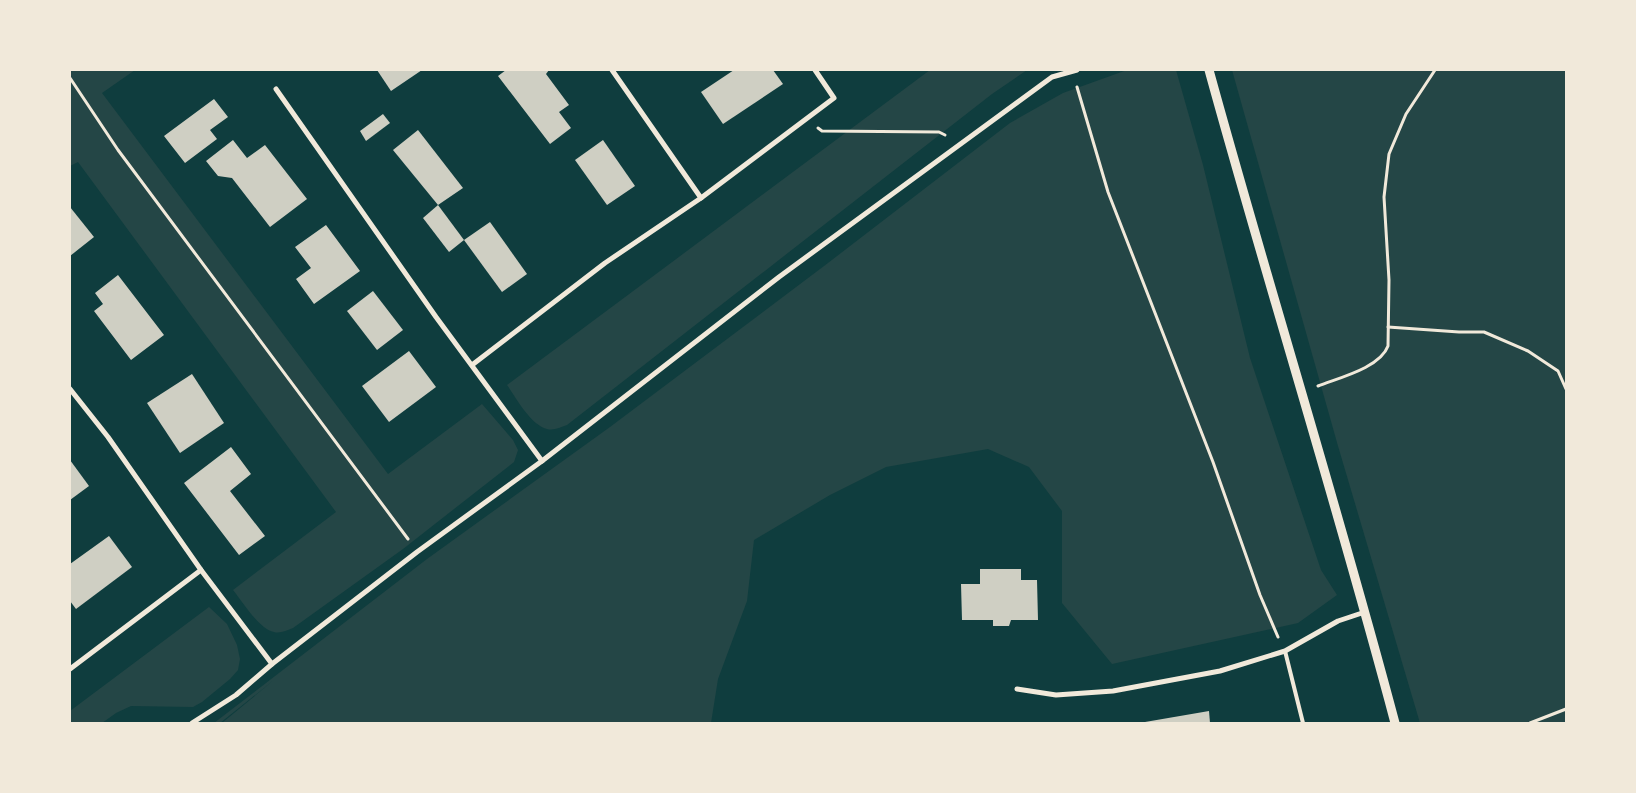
<svg xmlns="http://www.w3.org/2000/svg" width="1636" height="793" font-family="'Nunito Sans',sans-serif">
  <style>
    .green { fill: #244646 }
    .building { fill: #cfcfc3 }
    .lines { fill: none; stroke-linecap: round; stroke-linejoin: round }
    .path { stroke: #f1e9da; stroke-width: 3 }
    .service { stroke: #f1e9da; stroke-width: 4 }
    .minor { stroke: #f1e9da; stroke-width: 5 }
    .tertiary { stroke: #f1e9da; stroke-width: 9 }
  </style>
  <rect width="100%" height="100%" fill="#0f3d3e"/>
  <g class="green">
    <path d="M70 70H135L102 93 388 474 482 404 513 440 518 450 514 462 403 549 293 628C287 630 280 634 274 632 259 629 242 601 233 590L336 512 78 162 70 166Z"/>
    <path d="M930 70H1027L992 94 567 425C560 427 554 431 547 429 530 424 517 399 507 385Z"/>
    <path d="M1127 70H1176L1203 165 1250 358 1321 570 1337 595 1298 623 1112 664 1062 603V511L1029 467 988 449 886 467 830 495 754 540 747 601 718 679 711 723H222L274 680 220 723H214L427 559 610 427 828 263 1010 123 1063 93Z"/>
    <path d="M1232 70H1566V723H1420L1338 446Z"/>
    <path d="M209 607 227 624 237 645 240 659 238 670 230 679 202 702 193 707 131 706 116 713 102 723H70V711Z"/>
  </g>
  <g class="building">
    <path d="M377 70H422L391 91Z"/>
    <path d="M506 70H549L546 74 569 105 559 112 571 128 550 144 498 76Z"/>
    <path d="M734 70H773L783 84 723 124 701 92Z"/>
    <path d="M214 99 228 117 210 130 217 139 185 163 164 136Z"/>
    <path d="M383 114 390 123 366 141 360 131Z"/>
    <path d="M418 130 463 188 438 205 393 150Z"/>
    <path d="M233 140 247 158 265 145 307 199 270 227 232 178 218 176 206 161Z"/>
    <path d="M603 140 635 186 607 205 575 160Z"/>
    <path d="M438 205 464 240 449 252 423 218Z"/>
    <path d="M70 207 94 237 70 256Z"/>
    <path d="M490 222 527 274 502 292 464 240Z"/>
    <path d="M326 225 360 271 314 304 296 279 311 268 295 247Z"/>
    <path d="M118 275 164 335 131 360 94 311 103 304 95 293Z"/>
    <path d="M373 291 403 330 377 350 347 311Z"/>
    <path d="M409 351 436 387 389 422 362 386Z"/>
    <path d="M192 374 224 423 180 453 147 403Z"/>
    <path d="M231 447 251 474 230 491 265 536 239 555 184 483Z"/>
    <path d="M70 460 89 486 70 500Z"/>
    <path d="M109 536 132 567 76 609 70 601V564Z"/>
    <path d="M980 569H1021V580H1037L1038 620H1011L1009 626H993V620H962L961 584H980Z"/>
    <path d="M1209 711 1210 723H1145V722Z"/>
  </g>
  <g class="lines">
    <g class="path">
      <path d="M70 78 118 150 408 539"/>
      <path d="M1077 87 1108 192 1213 462 1260 595 1278 637"/>
      <path d="M818 128 822 131 939 132 945 135"/>
      <path d="M1388 327 1459 332H1484L1528 351 1558 371 1566 389"/>
      <path d="M1318 386C1338 378 1380 368 1388 346L1389 280 1384 197 1389 154 1406 114 1435 70"/>
      <path d="M1530 723 1566 709"/>
    </g>
    <path class="service" d="M1285 651 1303 723"/>
    <g class="minor">
      <path d="M612 70 701 198"/>
      <path d="M276 89 436 317 542 461"/>
      <path d="M472 365 605 263 701 198 834 98 815 70"/>
      <path d="M70 389 108 437 201 570 272 664"/>
      <path d="M70 669 201 570"/>
      <path d="M1017 689 1056 695 1113 691 1220 671 1285 651 1338 621 1365 612"/>
      <path d="M192 723 236 695 272 664 417 552 542 461 779 277 1052 77 1077 70"/>
    </g>
    <path class="tertiary" d="M1209 70C1269 288 1337 504 1395 723"/>
  </g>
  <rect width="1636" height="793" fill="none" stroke="#f1e9da" stroke-width="142"/>
</svg>
